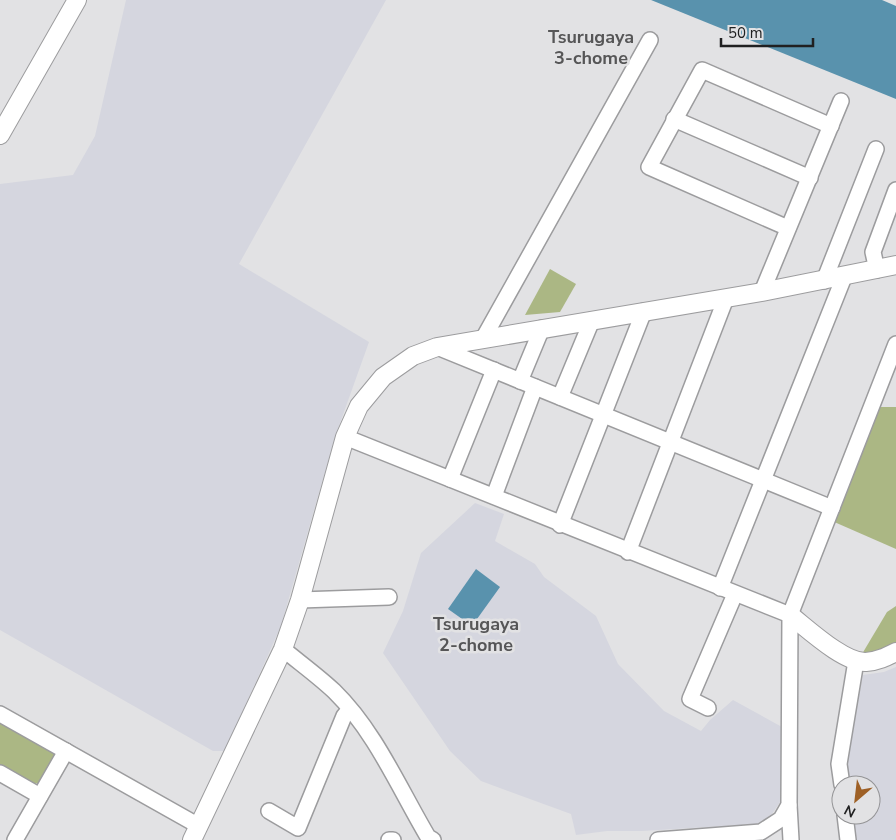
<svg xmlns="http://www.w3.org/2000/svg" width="896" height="840" font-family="'Nunito Sans',sans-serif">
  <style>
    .built { fill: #d5d6df }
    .green { fill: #abb784 }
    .water { fill: #5992ad }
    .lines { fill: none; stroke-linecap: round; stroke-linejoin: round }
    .minor-casing { stroke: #9c9c9e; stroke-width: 18 }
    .tertiary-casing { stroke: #9c9c9e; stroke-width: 20 }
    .minor { stroke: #fff; stroke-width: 15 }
    .tertiary { stroke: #fff; stroke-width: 18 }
    .labels { text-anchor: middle; stroke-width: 5; stroke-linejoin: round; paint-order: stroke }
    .neighbourhood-label { font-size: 18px; font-weight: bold; fill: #565657; stroke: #e2e2e4 }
  </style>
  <rect width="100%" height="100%" fill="#e2e2e4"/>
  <g class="built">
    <path d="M126 0H386L239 264 369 342 335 437 281 626 225 751H213L0 630V184L73 175 95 136Z"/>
    <path d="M475 503 504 514 495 541 535 564 544 577 596 616 618 664 664 711 701 731 710 720 733 700 782 727V799L772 814 757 824 642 831H607L576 835 571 814 481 781 450 751 383 653 403 611 421 553Z"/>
    <path d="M896 667V840H852L849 815H871V785H846L844 771 863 675 884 672Z"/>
  </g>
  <g class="green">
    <path d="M550 269 576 284 560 312 525 315Z"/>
    <path d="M878 407H896V549L832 521Z"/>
    <path d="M896 606V643L877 651 862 654 887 612Z"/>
    <path d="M0 718 54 748 55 756 40 783 32 784 0 766Z"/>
  </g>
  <g class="water">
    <path d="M651 0H882L896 6V99Z"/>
    <path d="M476 569 500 587 472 626 448 609Z"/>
  </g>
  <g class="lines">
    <defs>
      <g id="minor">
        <path d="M674 119 810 178"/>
        <path d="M788 228 649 167 702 70 831 126"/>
        <path d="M877 270 873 252 896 190"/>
        <path d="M824 281 876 149"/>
        <path d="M762 292 841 101"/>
        <path d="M483 339 650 40"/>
        <path d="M437 347 832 508"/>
        <path d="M520 381 542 328"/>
        <path d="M560 397 592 320"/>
        <path d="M345 437 790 615"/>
        <path d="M450 479 494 370"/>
        <path d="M494 496 535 387"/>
        <path d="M560 525 644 311"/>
        <path d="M628 552 726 298"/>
        <path d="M720 588 844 277"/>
        <path d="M300 600 389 597"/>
        <path d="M283 649C300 663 318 676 334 691 375 731 399 788 428 837L433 840"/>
        <path d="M708 708 690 699 735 594"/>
        <path d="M0 714 199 826"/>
        <path d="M0 773 40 796"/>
        <path d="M842 785 839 764 856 661"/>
        <path d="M789 805 791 840"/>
        <path d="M269 811 298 828 344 716 349 710"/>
        <path d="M845 815 848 840"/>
        <path d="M15 840 66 751"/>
        <path d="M389 840H393"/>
        <path d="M658 840 761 832 781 819 789 805 790 615 896 344"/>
      </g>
      <g id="tertiary">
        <path d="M0 135 77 0"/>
        <path d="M790 615C808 629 844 663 866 662 878 661 886 657 896 652"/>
        <path d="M192 840 283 649 300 600 345 437 359 406 383 377 413 356 437 347 762 292 896 265"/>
      </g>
    </defs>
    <use href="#minor" class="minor-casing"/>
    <use href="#tertiary" class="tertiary-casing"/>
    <use href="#minor" class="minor"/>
    <use href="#tertiary" class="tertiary"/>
  </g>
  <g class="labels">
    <g class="neighbourhood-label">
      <text x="591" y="43">Tsurugaya<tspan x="591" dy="21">3-chome</tspan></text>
      <text x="476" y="630">Tsurugaya<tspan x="476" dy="21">2-chome</tspan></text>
    </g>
  </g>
  <g transform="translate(856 800) rotate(208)"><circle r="24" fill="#e2e2e4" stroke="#949496"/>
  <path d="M0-4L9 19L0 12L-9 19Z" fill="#9e6025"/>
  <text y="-8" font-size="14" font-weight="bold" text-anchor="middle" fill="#202021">N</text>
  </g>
  <path d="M721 38v8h92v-8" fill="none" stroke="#202021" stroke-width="2.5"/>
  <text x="728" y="38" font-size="15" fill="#202021" stroke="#e2e2e4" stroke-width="4" paint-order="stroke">50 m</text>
</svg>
